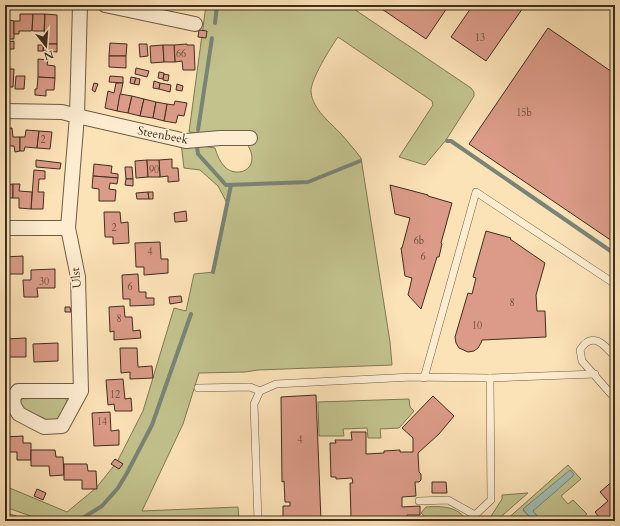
<svg xmlns="http://www.w3.org/2000/svg" width="620" height="526" font-family="Cardo,serif">
  <style>
    .green { fill: #c2c28d; stroke: #807854 }
    .water { fill: #a0bdb3; stroke: #798477 }
    .lines { fill: none; stroke-linecap: round; stroke-linejoin: round }
    .stream { stroke: #798477; stroke-width: 4 }
    .building { fill: #db9b88; stroke: #3f2f1c }
    .lane-casing { stroke: #6e5c43; stroke-width: 8 }
    .street-casing { stroke: #6e5c43; stroke-width: 16 }
    .lane { stroke: #fdecd0; stroke-width: 7 }
    .street { stroke: #fdecd0; stroke-width: 14 }
    .labels { text-anchor: middle; stroke-width: 3.5; stroke-linejoin: round; paint-order: stroke }
    .number-label { font-size: 10px; fill: #664a37 }
    .street-label { font-size: 12px; fill: #3f2f1c; stroke: #fdecd0 }
  </style>
  <rect width="100%" height="100%" fill="#fce2b7"/>
  <filter id="stains"><feTurbulence type="fractalNoise" baseFrequency=".005" numOctaves="4"/><feColorMatrix values="0 0 0 0 .2 0 0 0 0 .09 0 0 0 0 .02 0 0 0 .5 -.17"/></filter>
  <radialGradient id="worn" r=".72"><stop offset=".6" stop-color="#630" stop-opacity="0"/><stop offset="1" stop-color="#630" stop-opacity=".3"/></radialGradient>
  <g class="green">
    <path d="M206 5H348L471 88 474 92V96L446 140 425 165 399 157 433 105 432 101 338 37C331 47 310 80 311 92 313 110 330 122 341 134 348 142 355 150 361 158L390 342 392 365 258 370 245 372 199 373 183 424 142 511 238 507 239 521H45L5 507V486L67 512 96 488 117 462 143 411 174 308 186 311 194 274 214 272 228 205 218 186 200 170 184 168 181 143 215 148C217 155 220 162 225 167 234 176 252 173 252 158 252 150 246 142 241 136L189 132Z"/>
    <path d="M65 397 67 402 59 420 52 422 18 406V399Z"/>
    <path d="M409 399 410 407 414 411 399 428 380 429 381 438H368L367 428 343 429 344 436H319L318 402Z"/>
    <path d="M568 465 581 479 561 496 568 504 573 500 587 514 579 521H541L533 511 523 510 533 521H505Z"/>
    <path d="M528 493 496 521H488L502 499V495Z"/>
    <path d="M426 507C442 506 458 506 467 521H430L421 513Z"/>
    <path d="M5 512 30 521H8L5 520Z"/>
  </g>
  <path class="water" d="M570 470 574 474 572 477 533 511 541 521H533L523 509Z"/>
  <g class="lines">
    <g class="stream">
      <path d="M215 23 217 5"/>
      <path d="M198 130 212 38"/>
      <path d="M447 141H451L615 254"/>
      <path d="M197 147 198 154 226 185 308 182 360 161"/>
      <path d="M213 272 231 185"/>
      <path d="M78 521 102 506 118 488 127 473 152 425 191 314"/>
    </g>
  </g>
  <g class="building">
    <path d="M376 5H449L426 39Z"/>
    <path d="M473 5H525L486 61 451 37Z"/>
    <path d="M5 12H7L8 20 14 21V39H9L8 29H5Z"/>
    <path d="M20 14H33L32 31H19V34H14V21H20Z"/>
    <path d="M33 14H45L44 31H32Z"/>
    <path d="M45 14 57 15V44H44Z"/>
    <path d="M548 28 615 74V243L469 144Z"/>
    <path d="M199 30 207 31 206 38 198 37Z"/>
    <path d="M14 41V49H8V42Z"/>
    <path d="M110 43 127 44 126 56H109Z"/>
    <path d="M44 44H57V52L43 51Z"/>
    <path d="M139 44H147L148 56 140 57Z"/>
    <path d="M187 44V45H194L195 70H183L182 61 175 62 174 45Z"/>
    <rect x="38" y="45" width="5" height="6"/>
    <path d="M163 45 164 62 151 63 150 46Z"/>
    <path d="M163 45H174L175 62H164Z"/>
    <path d="M109 56H126V68L109 67Z"/>
    <path d="M38 59 48 60 47 65 55 66V78L38 77Z"/>
    <path d="M136 68 149 71 147 77 135 74Z"/>
    <path d="M6 69H14L13 87H7L8 92H5Z"/>
    <path d="M159 72 164 73 163 79 158 78Z"/>
    <path d="M164 74 169 75 168 81 163 80Z"/>
    <path d="M16 76H25L24 89H15Z"/>
    <path d="M110 76 123 77V83L109 82Z"/>
    <path d="M38 77 55 78 54 90H46V96L35 95V89H37Z"/>
    <path d="M131 77 136 78 134 84 130 83Z"/>
    <path d="M136 78 140 79 139 85 134 84Z"/>
    <path d="M154 81 160 83 159 89 153 88Z"/>
    <path d="M94 83 98 84 95 92 92 90Z"/>
    <path d="M116 83H123L117 111 105 108 108 91 114 93Z"/>
    <path d="M160 83 171 85 170 92 159 89Z"/>
    <path d="M177 84 183 86 182 91 176 90Z"/>
    <path d="M120 94 132 96 128 113 117 111Z"/>
    <path d="M132 96 144 99 140 116 128 113Z"/>
    <path d="M144 99 156 102 153 118 140 116Z"/>
    <path d="M175 101 187 103 184 116 178 115 176 123 164 121 167 104 174 105Z"/>
    <path d="M156 102 167 104 164 121 153 118Z"/>
    <path d="M12 128 13 137H20V151L15 152 14 146H5V129Z"/>
    <path d="M26 130 39 131 37 148 25 147 24 151H20V137H25Z"/>
    <path d="M39 131 52 132 50 149 37 148Z"/>
    <path d="M172 159V168H178L179 181 168 182V176L160 177 159 160Z"/>
    <path d="M36 160 61 163 60 169 36 167Z"/>
    <path d="M147 160 148 177 136 178 135 161Z"/>
    <path d="M147 160H159L160 177H148Z"/>
    <path d="M94 164 112 166 111 173 118 174V178L93 176Z"/>
    <path d="M125 167H132L133 179H126Z"/>
    <path d="M34 170 45 171V179H39L38 192H44L43 209H31Z"/>
    <path d="M93 176 118 178 117 184 110 183 109 189 116 190 115 201H99V189L92 188Z"/>
    <path d="M126 179H133V186L125 185Z"/>
    <path d="M13 184V198H6L7 208H5V185Z"/>
    <path d="M13 184H20L19 191 32 192 31 209 19 208V198H13Z"/>
    <path d="M390 185 428 195V196L452 203 441 243 442 244 439 257H437L421 309 408 295 412 278 405 276 401 248H402L410 218 395 214Z"/>
    <path d="M148 192 149 199H137L136 193Z"/>
    <path d="M148 192H153V199H149Z"/>
    <path d="M186 211 187 221 175 222 174 213Z"/>
    <path d="M104 212H120L121 223 128 222 129 243 113 244V237H105Z"/>
    <path d="M486 231 511 238 510 239 545 263 536 295 537 311H545L546 337 482 340 481 343 478 348 474 351 468 352 459 348 456 343 455 337 468 293 472 294 476 278 473 277Z"/>
    <path d="M160 242 161 259H168V273L144 275V267H136L135 243Z"/>
    <path d="M23 256V274H5V257Z"/>
    <path d="M55 269V288H37L38 297H24L23 280H31V270Z"/>
    <path d="M138 274 139 292H146V298H154V305L130 306V299H123L122 275Z"/>
    <path d="M181 296 182 302 170 304 169 297Z"/>
    <path d="M124 306 125 317H132L133 331 140 330 141 338 114 340V331L110 332 109 307Z"/>
    <path d="M65 307H70L71 312H65Z"/>
    <path d="M26 338V357H5V339Z"/>
    <path d="M58 343V361L34 362 33 344Z"/>
    <path d="M120 348H137L138 367 152 366 153 378 130 379V372L121 373Z"/>
    <path d="M123 379 125 399 131 398 132 411H115L114 404 108 405 106 380Z"/>
    <path d="M316 395 321 521H283V506H290V502H285L284 481 282 482 281 397Z"/>
    <path d="M433 396 454 416 439 434 418 453 419 472 421 474V480L419 482H415L416 496 402 497V507L420 506V515H407V521H353V517H351L350 483H353L352 478 336 479V477H331L330 443H336L335 440H352L351 432H366V454L384 453V451L400 450V452H413V438L402 428Z"/>
    <path d="M110 412 111 431 119 430V445L94 446 92 413Z"/>
    <path d="M23 436V443H31V460H17V452H5V437Z"/>
    <path d="M31 450H55L56 457H63L64 475 50 476 49 466H31Z"/>
    <path d="M115 459 123 464 119 469 111 464Z"/>
    <path d="M64 464H87L88 471H96L97 489H82V480H64Z"/>
    <path d="M615 479V521H602L595 512 608 501 600 492Z"/>
    <path d="M432 482H446L447 493H432Z"/>
    <path d="M37 489 46 493 43 500 34 496Z"/>
  </g>
  <g class="lines">
    <defs>
      <g id="lane">
        <path d="M615 357C605 345 592 330 580 350L582 361 611 394 615 395"/>
        <path d="M424 378 476 192 615 284"/>
        <path d="M490 378 595 374"/>
        <path d="M198 388 250 387 260 391"/>
        <path d="M419 501 448 500 475 515"/>
        <path d="M258 521 254 404 260 391 276 384 412 377 490 378 491 500 475 515 476 521"/>
      </g>
      <g id="street">
        <path d="M80 5 77 116 68 228 78 277 81 391 62 426 44 427 19 414 14 406 13 398 18 391H81"/>
        <path d="M105 5 195 24"/>
        <path d="M5 111 62 112 77 116 186 141 220 138H250"/>
        <path d="M5 228H68"/>
      </g>
    </defs>
    <use href="#lane" class="lane-casing"/>
    <use href="#street" class="street-casing"/>
    <use href="#lane" class="lane"/>
    <use href="#street" class="street"/>
  </g>
  <g class="labels">
    <g class="number-label">
      <text x="480" y="41">13</text>
      <text x="181" y="57">66</text>
      <text x="524" y="116">15b</text>
      <text x="43" y="143">2</text>
      <text x="154" y="173">90</text>
      <text x="114" y="231">2</text>
      <text x="419" y="244">6b</text>
      <text x="150" y="255">4</text>
      <text x="423" y="260">6</text>
      <text x="44" y="285">30</text>
      <text x="130" y="290">6</text>
      <text x="512" y="306">8</text>
      <text x="119" y="322">8</text>
      <text x="477" y="329">10</text>
      <text x="115" y="398">12</text>
      <text x="102" y="425">14</text>
      <text x="300" y="443">4</text>
    </g>
    <g class="street-label">
      <text transform="translate(163 135) rotate(11)" y="4">Steenbeek</text>
      <text transform="translate(76 278) rotate(-96)" y="4">Ulst</text>
    </g>
  </g>
  <rect width="620" height="526" fill="none" stroke="#fce2b7" stroke-width="20"/>
  <rect x="6" y="6" width="608" height="514" fill="none" stroke="#3f2f1c" stroke-width="2"/>
  <rect x="10" y="10" width="600" height="506" fill="none" stroke="#3f2f1c"/>
  <g transform="translate(46 46) rotate(163)" stroke="#fdecd0" stroke-width="3" paint-order="stroke">
  <path d="M0-3L7 15L0 10L-7 15Z" fill="#3f2f1c"/>
  <text y="-6" font-size="11" font-weight="bold" text-anchor="middle" fill="#3f2f1c">N</text>
  </g>
  <rect width="100%" height="100%" filter="url(#stains)"/>
  <rect width="100%" height="100%" fill="url(#worn)"/>
</svg>
